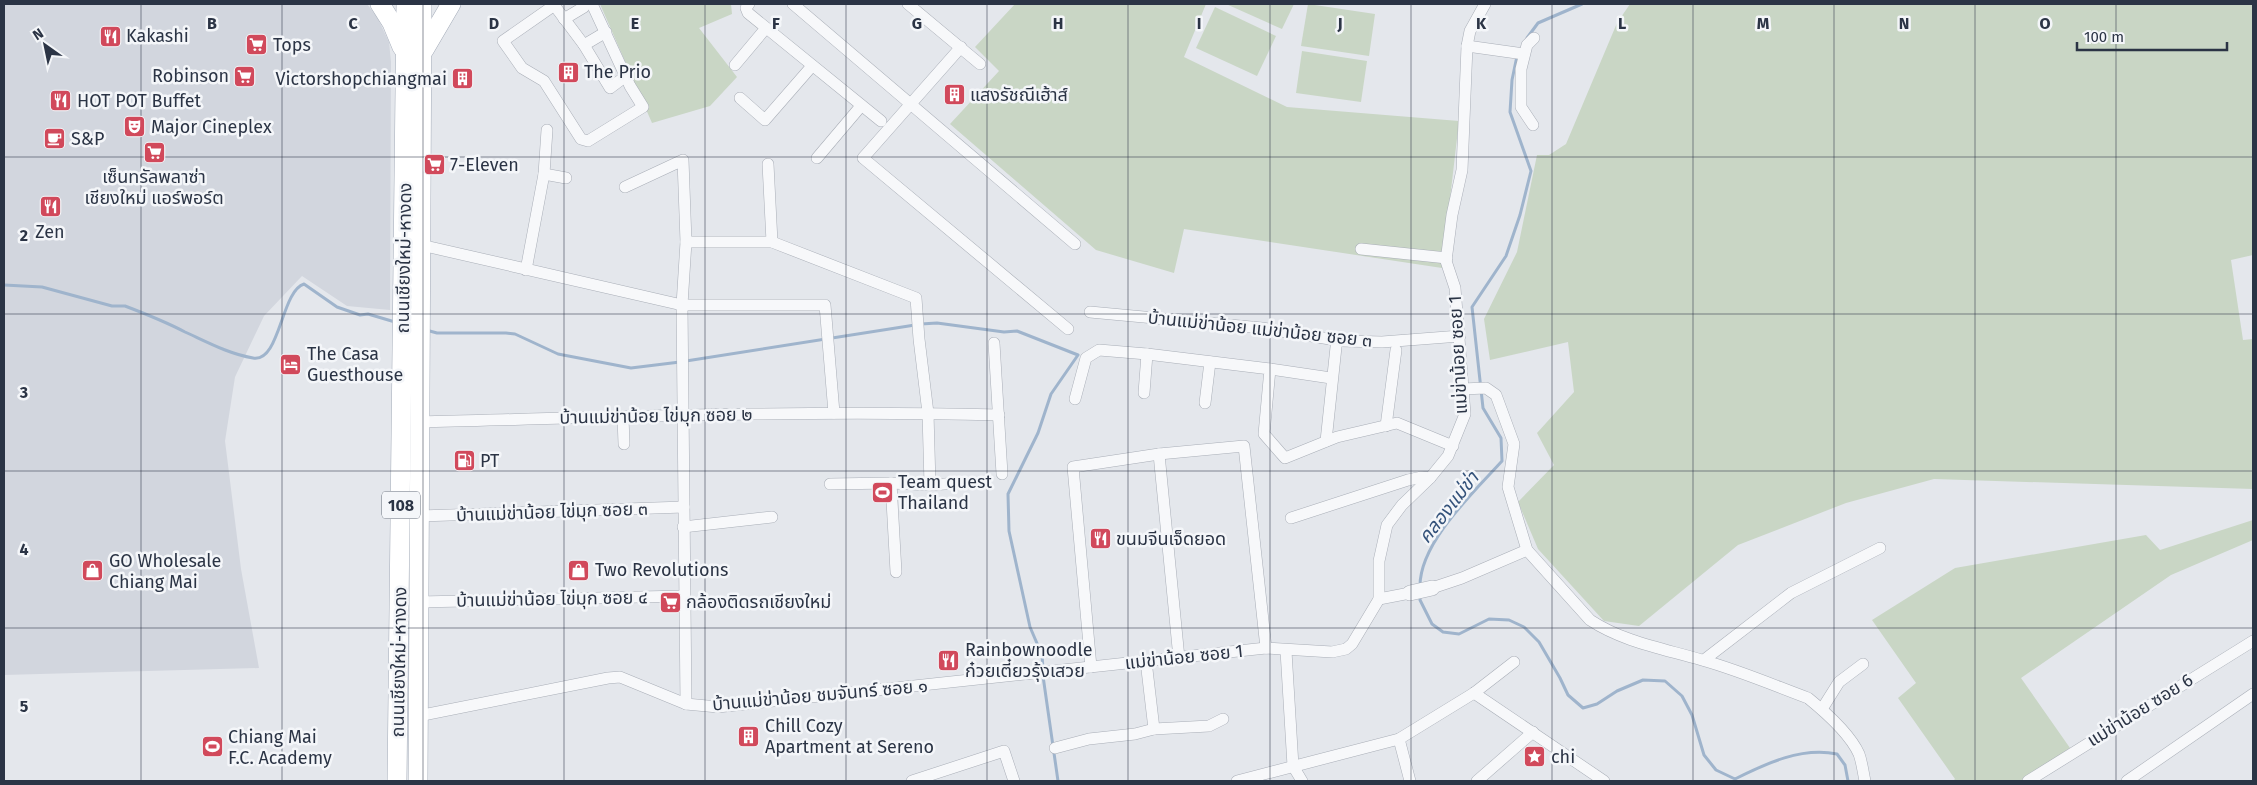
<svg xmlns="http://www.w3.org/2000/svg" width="2257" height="785" font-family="'Fira Sans','Noto Sans Thai',sans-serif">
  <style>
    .built { fill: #d2d6de }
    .green { fill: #c9d6c5 }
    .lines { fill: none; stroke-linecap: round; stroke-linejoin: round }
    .stream { stroke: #9fb4cc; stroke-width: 3 }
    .minor-casing { stroke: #a9aeb7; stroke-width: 12 }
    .tertiary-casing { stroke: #a9aeb7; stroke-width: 16 }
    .primary-casing { stroke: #a3abb8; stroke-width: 20 }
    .minor { stroke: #f7f8fa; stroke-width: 11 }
    .tertiary { stroke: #f7f8fa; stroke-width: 15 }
    .primary { stroke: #fff; stroke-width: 19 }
    .grid { fill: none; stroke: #2b3445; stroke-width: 1; stroke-opacity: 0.55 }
    .labels { text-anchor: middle; stroke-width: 5; stroke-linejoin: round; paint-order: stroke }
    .shield { fill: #f4f6f9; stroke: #676e7b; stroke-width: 1 }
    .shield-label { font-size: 16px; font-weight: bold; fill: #2b3445 }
    .poi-label { font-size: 18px; fill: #2b3445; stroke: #f4f6f9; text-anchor: start }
    .street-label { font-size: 18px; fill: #2b3445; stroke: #f4f6f9 }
    .water-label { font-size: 19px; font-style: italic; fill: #34527a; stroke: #f4f6f9 }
    .grid-label { font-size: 16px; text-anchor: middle; font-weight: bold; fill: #2b3445; stroke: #f4f6f9; stroke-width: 5; stroke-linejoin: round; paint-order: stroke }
  </style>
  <rect width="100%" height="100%" fill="#e4e7ec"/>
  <path class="built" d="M4 4H367L377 17 389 42 391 62 390 310 347 306 302 276 264 316 235 377 225 441 241 569 259 668 4 675Z"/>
  <g class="green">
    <path d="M600 4H731L732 14 699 28 737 77 710 106 652 123Z"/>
    <path d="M1015 4H1206L1184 57 1287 107 1459 121 1442 268 1184 229 1174 273 1096 250 950 124 999 71 975 47Z"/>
    <path d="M1226 4H1294L1282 29Z"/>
    <path d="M1308 4 1375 14 1369 56 1301 46Z"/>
    <path d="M1630 4H2253V255L2231 260 2243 340 2253 339V489L1934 479 1846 503 1738 545 1639 626 1604 621 1538 549 1518 502 1554 465 1537 433 1574 392 1568 342 1490 360 1484 319 1517 252 1537 155H1549L1566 144 1617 23Z"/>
    <path d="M1215 7 1276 36 1257 76 1196 48Z"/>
    <path d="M1302 51 1367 61 1361 102 1296 93Z"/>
    <path d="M2253 520V540L2171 575 2021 678 2070 748 2020 781H1953L1955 779 1898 698 1916 683 1872 620 1955 568 2146 535 2160 550Z"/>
  </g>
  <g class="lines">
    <g class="stream">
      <path d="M1527 38 1538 23 1582 4"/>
      <path d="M4 285 42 287 112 306H125C146 314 166 322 185 332 207 342 229 354 253 358 280 363 281 291 304 284L337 307 360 315 368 314 395 322"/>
      <path d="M921 324 937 323 1004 332 1017 331 1078 355 1051 394 1038 433 1008 494 1009 531 1030 627 1042 655 1043 669"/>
      <path d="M426 330 437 333H506L515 334 558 354 631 368 680 362"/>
      <path d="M686 361 915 325"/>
      <path d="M1420 586C1420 542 1474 492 1502 461L1501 438 1483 408 1472 307 1506 256 1520 215 1531 171 1510 112 1512 80 1517 56"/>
      <path d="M1420 594V600L1432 624 1443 632 1459 634 1489 619 1509 620 1524 627 1539 642 1560 678 1568 695 1583 708 1597 704 1617 691 1643 680 1665 681 1682 696 1692 715 1704 755 1716 770 1735 779C1767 763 1801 747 1837 754L1845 765 1848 781"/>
      <path d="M1043 676 1058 781"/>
    </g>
    <defs>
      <g id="minor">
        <path d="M556 4 503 41 522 68 544 81 581 139 588 141 643 107 630 86 592 4"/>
        <path d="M749 4 746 8 748 13 881 121"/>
        <path d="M793 4 1075 244"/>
        <path d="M908 4 980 64"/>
        <path d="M554 5 584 45 610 88 626 76"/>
        <path d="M564 19 584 7"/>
        <path d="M584 45 606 32"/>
        <path d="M1467 46 1524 54"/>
        <path d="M961 47 863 158 1068 329"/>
        <path d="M735 65 766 28"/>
        <path d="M740 98 765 120 812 66"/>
        <path d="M1533 125 1521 107V69L1527 45 1534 38"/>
        <path d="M817 158 861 106"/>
        <path d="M768 164 772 242"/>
        <path d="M544 174 566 178"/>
        <path d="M625 187 683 160 686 242 682 305 686 704"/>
        <path d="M686 242H772L916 298 919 339 928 413 930 485"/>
        <path d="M421 245 682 305H825L834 413"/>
        <path d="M1361 249 1447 258"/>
        <path d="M526 270 544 174 547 130"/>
        <path d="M1090 312 1262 328 1342 341 1382 342 1460 336"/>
        <path d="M994 343 1002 474"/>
        <path d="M1270 369 1331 378"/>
        <path d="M1462 389 1486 388 1496 395 1514 444 1508 487 1527 550 1590 620C1623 642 1665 649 1702 660 1738 670 1773 685 1808 698 1824 711 1850 734 1859 754 1862 762 1863 772 1865 781"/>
        <path d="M1144 393 1147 354"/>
        <path d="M1075 399 1086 358 1099 350 1147 354 1270 369 1264 434 1285 458 1337 437 1397 423 1453 446"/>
        <path d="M1205 403 1210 362"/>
        <path d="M623 417 624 444"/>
        <path d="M420 422C613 417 806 410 999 415"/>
        <path d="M1386 426 1396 350"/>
        <path d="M1326 441 1336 347"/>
        <path d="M1159 454 1179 658"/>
        <path d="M891 483 930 485 959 483"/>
        <path d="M830 484 891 483 896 572"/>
        <path d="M420 516 684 507"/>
        <path d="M1291 518 1408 480 1422 477 1430 478"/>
        <path d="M683 527 772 517"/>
        <path d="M1432 588 1462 578 1527 550"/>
        <path d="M1379 599 1410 593"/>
        <path d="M419 602 684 596"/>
        <path d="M1286 651 1293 766 1302 781"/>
        <path d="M1704 660 1791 593 1880 548"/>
        <path d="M1146 661 1154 729"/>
        <path d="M1091 667 1073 467 1159 454 1244 446 1266 648"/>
        <path d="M1474 693 1604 781"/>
        <path d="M1822 709 1839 682 1863 664"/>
        <path d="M418 716 608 678 620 677 686 704 718 707 1266 648 1332 652 1346 649 1352 644 1379 599V561L1387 525 1402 505 1430 478 1448 456 1465 414 1455 288 1446 261 1452 215 1462 170 1467 46 1470 31 1485 4"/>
        <path d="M1399 739 1410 781"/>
        <path d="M1055 748 1089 739 1135 734 1154 729 1209 726 1223 719"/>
        <path d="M912 781 1004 751 1014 781"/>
        <path d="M1237 781 1399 739 1474 693 1514 662"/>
        <path d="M1477 781 1533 732"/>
        <path d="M2028 781 2253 641"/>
        <path d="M2127 781 2253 694"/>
      </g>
      <path id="tertiary" d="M1410 593 1432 588"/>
      <g id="primary">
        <path d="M380 4 392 23 402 47"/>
        <path d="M424 50 451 4"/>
        <path d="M397 781 406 4"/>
        <path d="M418 781 422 4"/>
      </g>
    </defs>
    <use href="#minor" class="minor-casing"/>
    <use href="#tertiary" class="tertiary-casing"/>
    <use href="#primary" class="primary-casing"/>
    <use href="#minor" class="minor"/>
    <use href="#tertiary" class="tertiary"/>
    <use href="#primary" class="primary"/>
  </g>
  <path class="grid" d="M141 4V781M282 4V781M423 4V781M564 4V781M705 4V781M846 4V781M987 4V781M1128 4V781M1270 4V781M1411 4V781M1552 4V781M1693 4V781M1834 4V781M1975 4V781M2116 4V781M4 157H2253M4 314H2253M4 471H2253M4 628H2253"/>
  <defs>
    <symbol id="restaurant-square" viewBox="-11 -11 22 22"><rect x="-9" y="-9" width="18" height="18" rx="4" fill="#d1495b" stroke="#f4f6f9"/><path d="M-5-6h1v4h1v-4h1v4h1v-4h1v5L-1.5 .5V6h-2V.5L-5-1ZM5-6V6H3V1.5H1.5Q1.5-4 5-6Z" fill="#fff"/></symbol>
    <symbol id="supermarket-square" viewBox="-11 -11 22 22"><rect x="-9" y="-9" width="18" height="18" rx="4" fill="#d1495b" stroke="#f4f6f9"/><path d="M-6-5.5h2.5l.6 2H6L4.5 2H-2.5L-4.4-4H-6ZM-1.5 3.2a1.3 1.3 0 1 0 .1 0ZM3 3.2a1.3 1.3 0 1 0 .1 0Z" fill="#fff"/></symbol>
    <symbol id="building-square" viewBox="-11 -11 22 22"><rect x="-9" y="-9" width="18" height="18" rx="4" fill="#d1495b" stroke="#f4f6f9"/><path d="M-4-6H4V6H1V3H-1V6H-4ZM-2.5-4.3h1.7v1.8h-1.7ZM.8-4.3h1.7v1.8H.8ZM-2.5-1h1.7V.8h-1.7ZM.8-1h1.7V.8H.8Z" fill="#fff"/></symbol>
    <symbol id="theatre-square" viewBox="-11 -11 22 22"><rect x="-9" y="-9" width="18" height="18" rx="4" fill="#d1495b" stroke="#f4f6f9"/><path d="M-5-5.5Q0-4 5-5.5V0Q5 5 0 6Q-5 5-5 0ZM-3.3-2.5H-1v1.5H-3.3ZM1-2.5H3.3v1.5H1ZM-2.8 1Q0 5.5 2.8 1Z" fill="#fff"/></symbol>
    <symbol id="cafe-square" viewBox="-11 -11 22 22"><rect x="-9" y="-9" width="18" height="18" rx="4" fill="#d1495b" stroke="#f4f6f9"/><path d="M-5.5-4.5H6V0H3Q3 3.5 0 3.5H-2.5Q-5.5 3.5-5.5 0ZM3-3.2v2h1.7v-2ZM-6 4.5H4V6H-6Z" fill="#fff"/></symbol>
    <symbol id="hotel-square" viewBox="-11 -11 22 22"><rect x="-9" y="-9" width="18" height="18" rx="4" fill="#d1495b" stroke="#f4f6f9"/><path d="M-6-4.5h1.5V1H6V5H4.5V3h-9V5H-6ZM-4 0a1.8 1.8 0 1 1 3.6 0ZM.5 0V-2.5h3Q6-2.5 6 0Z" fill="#fff"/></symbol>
    <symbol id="fuel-square" viewBox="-11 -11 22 22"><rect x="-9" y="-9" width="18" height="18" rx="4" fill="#d1495b" stroke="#f4f6f9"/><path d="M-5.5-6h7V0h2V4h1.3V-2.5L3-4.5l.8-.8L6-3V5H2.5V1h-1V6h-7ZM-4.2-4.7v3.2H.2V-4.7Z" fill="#fff"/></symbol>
    <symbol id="stadium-square" viewBox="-11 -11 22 22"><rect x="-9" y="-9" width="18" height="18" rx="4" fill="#d1495b" stroke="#f4f6f9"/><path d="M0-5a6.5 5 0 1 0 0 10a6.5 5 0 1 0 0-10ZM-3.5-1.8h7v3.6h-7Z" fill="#fff"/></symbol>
    <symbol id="shop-square" viewBox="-11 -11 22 22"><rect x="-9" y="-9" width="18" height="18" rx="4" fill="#d1495b" stroke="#f4f6f9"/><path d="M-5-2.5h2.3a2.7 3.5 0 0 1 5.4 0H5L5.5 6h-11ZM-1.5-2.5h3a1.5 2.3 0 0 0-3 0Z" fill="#fff"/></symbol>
    <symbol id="sight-square" viewBox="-11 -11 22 22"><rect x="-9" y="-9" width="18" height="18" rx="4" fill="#d1495b" stroke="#f4f6f9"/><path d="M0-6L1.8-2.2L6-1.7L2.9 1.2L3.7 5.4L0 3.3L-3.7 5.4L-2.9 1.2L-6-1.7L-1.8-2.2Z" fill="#fff"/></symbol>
  </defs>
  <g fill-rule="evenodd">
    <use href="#restaurant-square" x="98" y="24" width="25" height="25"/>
    <use href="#supermarket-square" x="244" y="32" width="25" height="25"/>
    <use href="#building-square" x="556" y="60" width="25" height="25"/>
    <use href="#supermarket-square" x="232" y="64" width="25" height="25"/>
    <use href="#building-square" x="450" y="66" width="25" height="25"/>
    <use href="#building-square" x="942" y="82" width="25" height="25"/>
    <use href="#restaurant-square" x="48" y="88" width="25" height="25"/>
    <use href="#theatre-square" x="122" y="114" width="25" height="25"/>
    <use href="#cafe-square" x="42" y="126" width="25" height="25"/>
    <use href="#supermarket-square" x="142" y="140" width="25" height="25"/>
    <use href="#supermarket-square" x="422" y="152" width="25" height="25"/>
    <use href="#restaurant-square" x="38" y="194" width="25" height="25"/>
    <use href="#hotel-square" x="278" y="352" width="25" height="25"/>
    <use href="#fuel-square" x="452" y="448" width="25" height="25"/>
    <use href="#stadium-square" x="870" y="480" width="25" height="25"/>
    <use href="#restaurant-square" x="1088" y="526" width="25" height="25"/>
    <use href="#shop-square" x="566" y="558" width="25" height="25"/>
    <use href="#shop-square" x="80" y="558" width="25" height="25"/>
    <use href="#supermarket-square" x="658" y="590" width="25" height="25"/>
    <use href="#restaurant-square" x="936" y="648" width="25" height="25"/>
    <use href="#building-square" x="736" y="724" width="25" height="25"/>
    <use href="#stadium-square" x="200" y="734" width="25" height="25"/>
    <use href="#sight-square" x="1522" y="744" width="25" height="25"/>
  </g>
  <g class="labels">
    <rect class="shield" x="382" y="491.5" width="38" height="27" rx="4"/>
    <g class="shield-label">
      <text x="401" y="511">108</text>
    </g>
    <g class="poi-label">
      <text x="126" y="42">Kakashi</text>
      <text x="273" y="51">Tops</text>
      <text x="584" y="78">The Prio</text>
      <text x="229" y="82" text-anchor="end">Robinson</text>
      <text x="447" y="85" text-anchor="end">Victorshopchiangmai</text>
      <text x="970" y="101">แสงรัชณีเฮ้าส์</text>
      <text x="77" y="107">HOT POT Buffet</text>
      <text x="151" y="133">Major Cineplex</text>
      <text x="71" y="145">S&amp;P</text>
      <text x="450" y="171">7-Eleven</text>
      <text x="154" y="183" text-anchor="middle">เซ็นทรัลพลาซ่า<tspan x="154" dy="21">เชียงใหม่ แอร์พอร์ต</tspan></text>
      <text x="50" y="238" text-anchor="middle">Zen</text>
      <text x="307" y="360">The Casa<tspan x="307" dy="21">Guesthouse</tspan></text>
      <text x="480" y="467">PT</text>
      <text x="898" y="488">Team quest<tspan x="898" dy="21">Thailand</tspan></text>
      <text x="1116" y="545">ขนมจีนเจ็ดยอด</text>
      <text x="109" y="567">GO Wholesale<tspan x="109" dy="21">Chiang Mai</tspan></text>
      <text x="595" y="576">Two Revolutions</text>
      <text x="686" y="608">กล้องติดรถเชียงใหม่</text>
      <text x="965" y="656">Rainbownoodle<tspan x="965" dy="21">ก๋วยเตี๋ยวรุ้งเสวย</tspan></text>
      <text x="765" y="732">Chill Cozy<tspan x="765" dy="21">Apartment at Sereno</tspan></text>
      <text x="228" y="743">Chiang Mai<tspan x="228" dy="21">F.C. Academy</tspan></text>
      <text x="1551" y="763">chi</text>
    </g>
    <g class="street-label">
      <text transform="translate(404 258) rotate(-89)" y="6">ถนนเชียงใหม่-หางดง</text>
      <text transform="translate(1260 329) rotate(6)" y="6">บ้านแม่ข่าน้อย แม่ข่าน้อย ซอย ๓</text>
      <text transform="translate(1458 355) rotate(-93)" y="6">แม่ข่าน้อย ซอย 1</text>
      <text transform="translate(656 416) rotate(-1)" y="6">บ้านแม่ข่าน้อย ไข่มุก ซอย ๒</text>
      <text transform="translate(552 512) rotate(-2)" y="6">บ้านแม่ข่าน้อย ไข่มุก ซอย ๓</text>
      <text transform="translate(552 599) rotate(-1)" y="6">บ้านแม่ข่าน้อย ไข่มุก ซอย ๔</text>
      <text transform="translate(1184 657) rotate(-6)" y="6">แม่ข่าน้อย ซอย 1</text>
      <text transform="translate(399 662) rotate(-89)" y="6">ถนนเชียงใหม่-หางดง</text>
      <text transform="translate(820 695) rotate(-5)" y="6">บ้านแม่ข่าน้อย ชมจันทร์ ซอย ๑</text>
      <text transform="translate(2140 710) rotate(-32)" y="6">แม่ข่าน้อย ซอย 6</text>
    </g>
    <g class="water-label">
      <text transform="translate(1448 507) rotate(-52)" y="7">คลองแม่ข่า</text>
    </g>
  </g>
  <g class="grid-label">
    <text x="212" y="29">B</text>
    <text x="353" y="29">C</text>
    <text x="494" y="29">D</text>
    <text x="635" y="29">E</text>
    <text x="776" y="29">F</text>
    <text x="917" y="29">G</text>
    <text x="1058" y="29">H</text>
    <text x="1199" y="29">I</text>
    <text x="1340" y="29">J</text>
    <text x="1481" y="29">K</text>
    <text x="1622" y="29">L</text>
    <text x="1763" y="29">M</text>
    <text x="1904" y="29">N</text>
    <text x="2045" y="29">O</text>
    <text x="24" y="241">2</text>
    <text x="24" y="398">3</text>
    <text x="24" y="555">4</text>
    <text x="24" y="712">5</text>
  </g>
  <rect width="2257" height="785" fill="none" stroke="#2b3445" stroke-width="10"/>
  <g transform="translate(45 45) rotate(327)" stroke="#f4f6f9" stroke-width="4" paint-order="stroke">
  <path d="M0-4L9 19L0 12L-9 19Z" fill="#2b3445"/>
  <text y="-8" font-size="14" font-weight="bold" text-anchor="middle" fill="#2b3445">N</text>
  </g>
  <path d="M2077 42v8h150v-8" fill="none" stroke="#2b3445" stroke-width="2.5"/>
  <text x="2084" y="42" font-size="15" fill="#2b3445" stroke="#f4f6f9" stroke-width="4" paint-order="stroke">100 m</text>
</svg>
